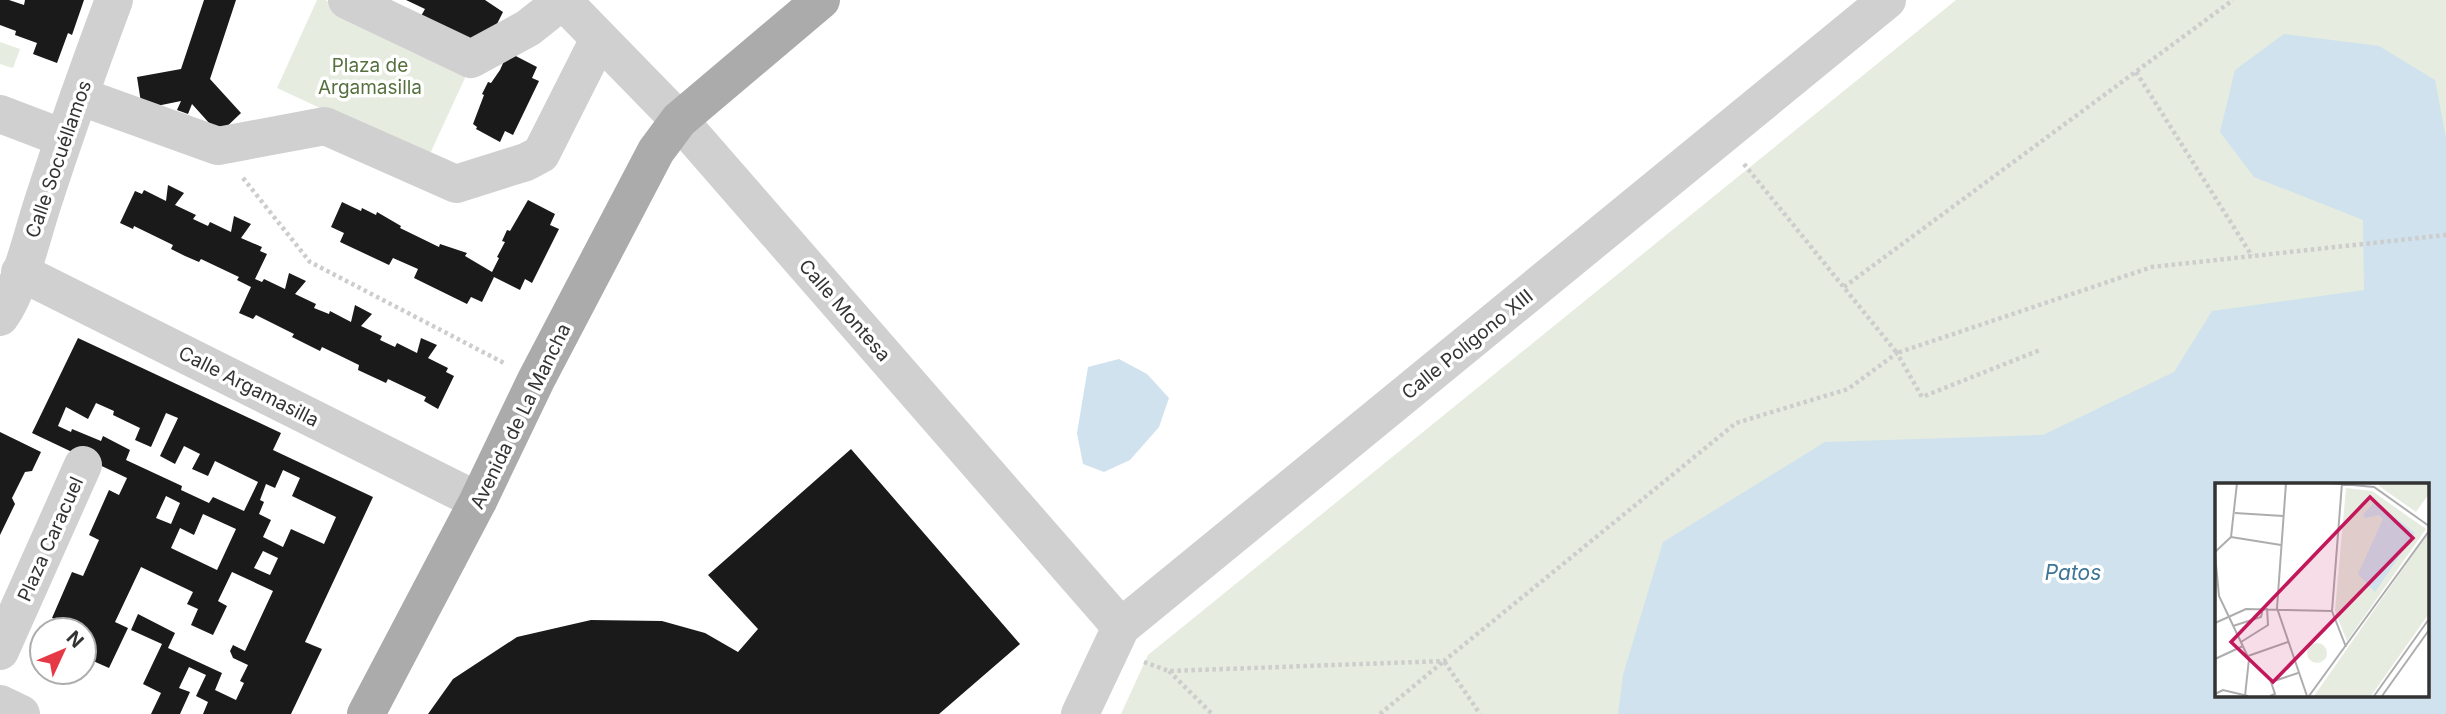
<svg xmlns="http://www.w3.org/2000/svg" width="2446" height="714" font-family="Inter,sans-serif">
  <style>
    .green { fill: #e6ecdf; fill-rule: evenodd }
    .water { fill: #cfe2ee; fill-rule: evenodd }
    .building { fill: #1a1a1a; fill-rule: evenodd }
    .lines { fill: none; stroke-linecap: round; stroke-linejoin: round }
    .path { stroke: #cdcdcd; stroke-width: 4.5; stroke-dasharray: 3.5 3.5; stroke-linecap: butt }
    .street { stroke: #d0d0d0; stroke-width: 38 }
    .primary { stroke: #ababab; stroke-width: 38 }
    .labels { text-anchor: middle; stroke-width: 7; stroke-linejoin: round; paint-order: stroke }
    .park-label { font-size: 19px; fill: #56703f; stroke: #fff }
    .street-label { font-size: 19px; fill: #333; stroke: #fff }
    .water-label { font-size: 21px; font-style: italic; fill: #3f7597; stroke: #fff }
    .inset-road { fill: none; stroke: #adadad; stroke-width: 2 }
    .view { fill: #c2185b; fill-opacity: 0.15; stroke: #c2185b; stroke-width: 3.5 }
    .inset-edge { fill: none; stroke: #333; stroke-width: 3.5 }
  </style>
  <rect width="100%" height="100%" fill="#fff"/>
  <g class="green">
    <path d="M317 0H325L470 67 428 158 277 88Z"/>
    <path d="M1956 0H2446V714H1121L1148 655ZM2217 485H2427V695H2217Z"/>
    <path d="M0 42 20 49 13 68 0 64Z"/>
  </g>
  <g class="water">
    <path d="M2284 34 2379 46 2435 80 2446 138V714H1618L1623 675 1663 542 1825 442 2043 435 2174 372 2212 311 2364 290 2363 220 2254 177 2220 132 2235 70ZM2217 485H2427V695H2217Z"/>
    <path d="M1119 359 1147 374 1169 398 1159 427 1130 460 1104 472 1083 464 1077 433 1088 367Z"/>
  </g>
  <g class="building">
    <path d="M0 0H9L24 5 25 0H84L72 35 68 33 57 63 33 54 37 43 15 35 16 31 0 25Z"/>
    <path d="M204 0H236L210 79 241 113 219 134 192 104 188 114 177 110 181 101 142 109 137 77 181 69Z"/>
    <path d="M406 0H485L503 12 489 40 474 43 421 16 425 9Z"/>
    <path d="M508 52 537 67 532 78 539 81 513 135 505 131 500 142 476 129 477 127 473 124 484 95 482 94 488 82 491 83 500 70Z"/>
    <path d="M168 185 184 193 175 205 196 215 193 219 208 226 210 222 231 232 234 216 251 224 241 238 262 247 260 251 267 254 255 279 262 282 264 279 285 289 289 273 306 281 295 294 316 304 314 308 329 314 330 311 351 322 355 305 372 314 361 326 382 336 380 340 395 347 397 343 417 353 421 338 437 345 428 358 448 368 446 372 454 376 438 409 424 401 426 397 388 379 386 383 358 370 359 365 322 347 320 351 292 337 294 334 256 315 253 319 239 313 251 287 237 280 239 277 201 259 199 262 185 256 171 249 173 245 134 226 133 229 120 223 135 191 142 194 144 190 166 201Z"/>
    <path d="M528 200 555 214 550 225 559 229 532 283 525 279 520 290 494 277 482 302 471 297 467 304 414 278 418 269 393 258 389 265 340 242 344 233 331 227 342 202 361 211 362 208 376 215 377 212 401 226 400 228 439 247 440 244 467 253 465 256 492 272 499 258 497 257 505 242 502 241 507 230 510 231Z"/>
    <path d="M78 338 281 433 273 450 373 497 305 642 322 649 291 714H203L208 702 196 696 206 675 189 667 179 688 190 692 180 714H151L161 693 143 684 162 644 131 630 138 614 175 633 168 648 222 673 215 690 236 700 244 683 240 681 248 665 233 658 230 651 233 645 245 651 273 591 232 572 218 601 227 606 213 635 191 625 198 609 187 604 193 592 141 567 115 622 128 628 109 668 84 657V630H59L63 622 52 618 72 572 83 576 99 540 89 535 109 490 119 495 127 478 32 433ZM96 403 114 411 113 415 140 428 135 440 151 447 166 413 178 418 160 456 175 464 184 446 200 454 192 469 208 476 215 461 258 482 244 511 213 497 209 503 181 490 182 486 126 460 130 450 103 436 101 441 72 429 71 432 58 426 66 407 88 419ZM283 470 300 478 292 496 336 517 324 544 291 529 283 547 263 537 271 520 259 514 264 502 260 500 266 484 275 488ZM166 496 180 503 171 524 156 518ZM203 514 236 529 217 570 171 548 180 528 194 535ZM263 551 278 558 270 575 254 568Z"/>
    <path d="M0 432 41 452 32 471 25 472 12 498 15 504 0 535Z"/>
    <path d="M851 449 1020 644 939 714H428L453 679 517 637 591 620 662 621 705 633 738 652 758 629 708 575Z"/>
  </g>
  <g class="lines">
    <g class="path">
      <path d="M2136 72 2252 256"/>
      <path d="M1744 164 1897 353 2152 267 2446 235"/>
      <path d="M243 178 310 262 504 363"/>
      <path d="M1844 287 2233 0"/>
      <path d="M1144 662 1169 671 1444 661 1736 423 1848 389 1897 353 1922 397 2040 350"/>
      <path d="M1169 671 1212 714"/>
      <path d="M1380 714 1444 661 1480 714"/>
    </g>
    <g class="street">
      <path d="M347 0 471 59 528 28 562 1"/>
      <path d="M562 0 679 120 1121 627"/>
      <path d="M79 96 218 146 325 126 456 184 526 162 541 154 599 39"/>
      <path d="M0 114 63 138"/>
      <path d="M20 272 478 501"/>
      <path d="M0 317C20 290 32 235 43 202 65 134 89 67 114 0"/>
      <path d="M0 651 83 465"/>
      <path d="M0 704 21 714"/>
      <path d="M1080 714 1121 627 1887 0"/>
    </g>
    <path class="primary" d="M366 714 478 501 536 380 656 151 679 120 821 0"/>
  </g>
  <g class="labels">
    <g class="park-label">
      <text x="370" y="72">Plaza de<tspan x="370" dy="22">Argamasilla</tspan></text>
    </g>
    <g class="street-label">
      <text transform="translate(58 159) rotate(-71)" y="7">Calle Socuéllamos</text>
      <text transform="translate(845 310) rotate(49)" y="7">Calle Montesa</text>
      <text transform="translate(1467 344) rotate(-39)" y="7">Calle Polígono XIII</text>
      <text transform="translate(249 386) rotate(27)" y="7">Calle Argamasilla</text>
      <text transform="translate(520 416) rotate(-64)" y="7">Avenida de La Mancha</text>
      <text transform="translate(50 539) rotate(-66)" y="7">Plaza Caracuel</text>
    </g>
    <g class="water-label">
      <text x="2073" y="580">Patos</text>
    </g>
  </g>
  <g transform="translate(2215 483)">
    <rect width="214" height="214" fill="#fff"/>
    <path d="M166 0H213V12L201 29 164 3ZM131 5 157 8 211 46 132 158 120 128ZM213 50V132L156 213H99ZM92 170a10 10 0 1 1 20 0a10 10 0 1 1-20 0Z" fill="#e6ecdf"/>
    <path d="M160 19 200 50 160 109 143 91 168 36 164 32 150 35 148 31Z" fill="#cfe2ee"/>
    <path class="inset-road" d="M71 0 62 125 92 213M116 0 159 4 214 43M127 0 117 128 131 164M20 30 68 33M16 54 22 0M16 54 66 62M0 69 16 54M0 71 4 113 34 176 30 213M0 140 31 126 117 128M18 143 46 134 48 125M26 159 53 142 52 125M33 173 73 159M0 176 28 163M0 211 8 207 33 213M55 213 60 211 56 199 83 190M94 213 214 48M159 213 214 136M167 213 214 147"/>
    <path class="view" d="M155 14 198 55 58 199 16 159Z"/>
    <rect width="214" height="214" class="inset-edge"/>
  </g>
  <g transform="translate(63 651) rotate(46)"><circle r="33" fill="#ffffff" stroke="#adadad" stroke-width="2"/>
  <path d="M0-5L12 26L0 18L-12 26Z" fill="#e63946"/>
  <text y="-10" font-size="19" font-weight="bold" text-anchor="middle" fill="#333333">N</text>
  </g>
</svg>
